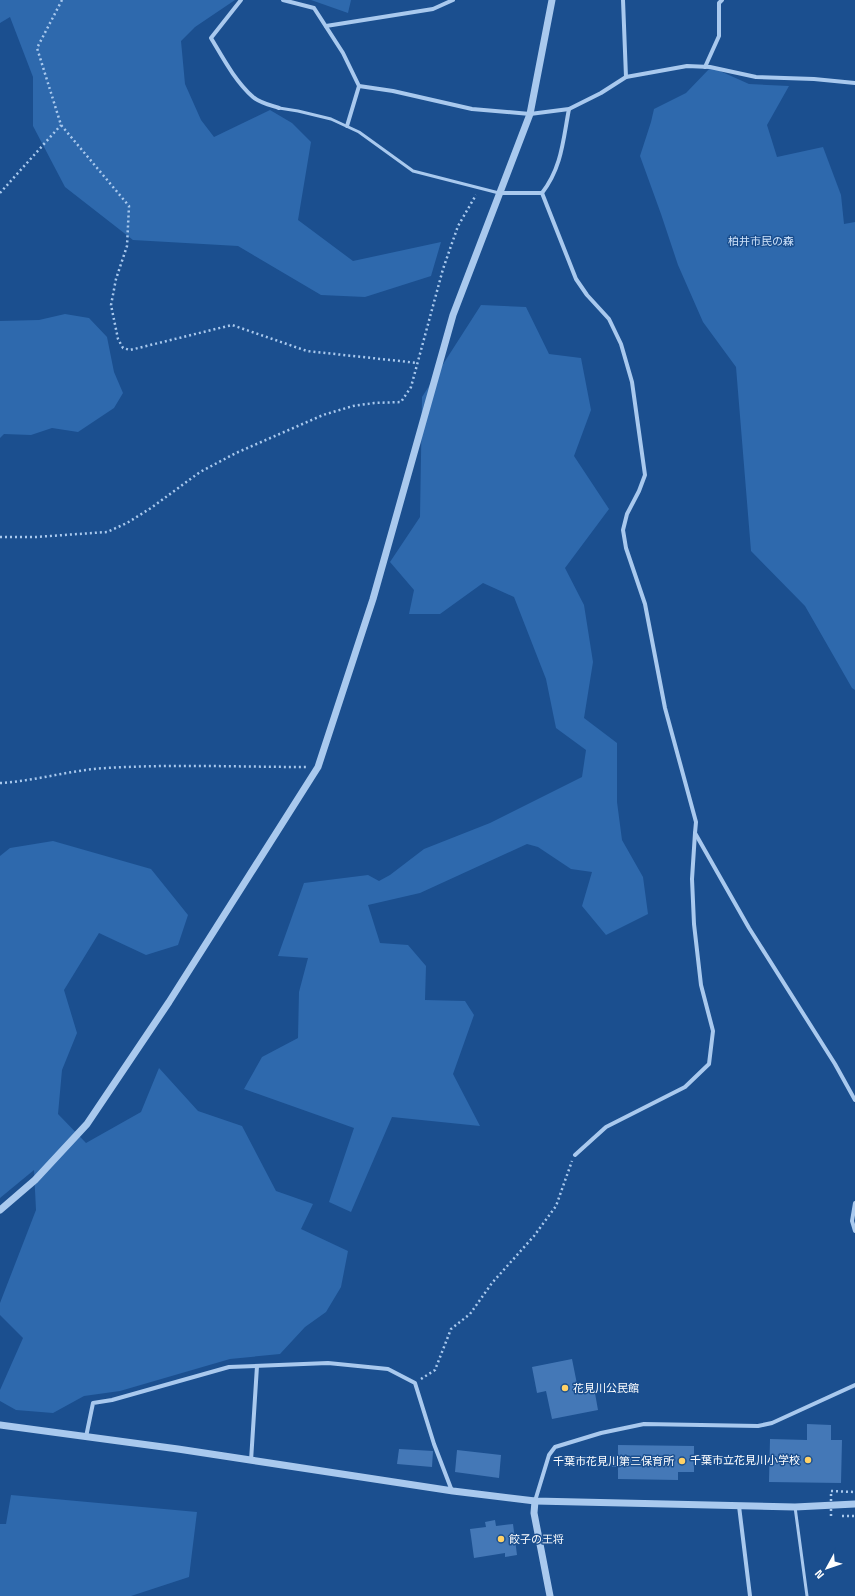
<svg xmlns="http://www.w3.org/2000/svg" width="855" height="1596" font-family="'Titillium Web','Noto Sans JP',sans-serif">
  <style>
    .green { fill: #2e69ad }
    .building { fill: #4478b7 }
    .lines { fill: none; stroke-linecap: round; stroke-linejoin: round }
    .path { stroke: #a9c9ee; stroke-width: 2.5; stroke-dasharray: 2 3; stroke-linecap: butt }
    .service { stroke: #a9c9ee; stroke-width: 3 }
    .minor { stroke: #a9c9ee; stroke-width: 4 }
    .tertiary { stroke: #a9c9ee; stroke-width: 7 }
    .path-bridge { stroke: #a9c9ee; stroke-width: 2.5; stroke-dasharray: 2 3; stroke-linecap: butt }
    .poi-dot { fill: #ffd166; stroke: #1b4f8f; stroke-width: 1.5 }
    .labels { text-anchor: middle; stroke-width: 3; stroke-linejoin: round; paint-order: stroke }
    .park-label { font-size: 11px; fill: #cfe3fa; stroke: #1b4f8f }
    .poi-label { font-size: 11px; fill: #fff; stroke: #1b4f8f; text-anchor: start }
  </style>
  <rect width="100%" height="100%" fill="#1b4f8f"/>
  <g class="green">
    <path d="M0 0H235L195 27 181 41 185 84 201 120 214 137 270 110 292 123 311 142 298 220 353 261 441 242 431 276 365 297 321 295 238 246 133 240 65 187 33 126V77L10 17 0 23Z"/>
    <path d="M311 0H351L348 13Z"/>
    <path d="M711 67 749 84 789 86 767 125 777 157 823 147 841 195 844 224 855 222V690L852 688 805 606 751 551 736 367 703 322 678 265 661 214 640 156 651 122 654 109 686 93Z"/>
    <path d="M481 305 526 307 549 354 581 358 591 410 574 456 609 509 565 568 584 605 593 662 584 718 617 743V802L622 840 643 877 648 914 606 935 582 906 592 872 571 869 538 847 527 844 420 893 368 905 380 943 408 945 426 966 425 1000 465 1001 474 1015 453 1074 480 1126 392 1117 351 1212 329 1202 354 1128 244 1089 262 1057 298 1038 299 992 308 958 278 956 304 883 368 875 379 881 390 875 424 849 490 823 582 777 586 750 556 728 546 679 514 597 483 583 440 614H409L414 590 390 562 420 517 422 397Z"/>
    <path d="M65 314 89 318 107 337 114 372 123 393 114 408 78 432 52 428 31 435 4 434 0 438V321L39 320Z"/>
    <path d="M53 841 151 869 188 915 178 945 146 955 99 933 64 990 77 1033 62 1070 58 1114 86 1143 141 1112 159 1068 198 1111 242 1126 276 1191 313 1204 301 1229 348 1251 341 1287 326 1312 305 1327 280 1354 230 1359 120 1391 84 1396 53 1413 16 1410 0 1401V1390L23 1338 0 1315V1303L36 1210 34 1170 0 1198V856L10 848Z"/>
    <path d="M11 1495 197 1512 189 1577 131 1596H0V1524H6Z"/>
  </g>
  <g class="building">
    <path d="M572 1359 577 1384 593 1382 598 1410 552 1419 546 1391 537 1393 532 1367Z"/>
    <path d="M807 1424 831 1425V1440H842L841 1483 769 1482 770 1439 807 1440Z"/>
    <path d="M618 1445 694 1446V1472H678V1480L618 1479V1467H612V1457H618Z"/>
    <path d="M399 1449 433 1451 432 1467 397 1464Z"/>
    <path d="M457 1450 501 1455 499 1478 455 1472Z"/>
    <path d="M495 1520 496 1526 513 1524 517 1555 505 1557V1553L474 1558 470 1529 486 1527 485 1522Z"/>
  </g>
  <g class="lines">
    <g class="path">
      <path d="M62 0 37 48 61 125 129 206 127 246 116 279 111 305 118 339 123 348 130 350 232 325 307 351 418 363"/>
      <path d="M0 193 61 125"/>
      <path d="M0 537H36L107 532 127 523 151 508 200 472 236 453 323 415 353 406 374 403 401 402 411 387 443 269 458 226 476 195"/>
      <path d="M0 783C36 781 70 770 106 768 173 764 240 767 307 767"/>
      <path d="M421 1379 435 1370 451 1329 470 1314 492 1283 534 1236 556 1206 572 1161"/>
      <path d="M831 1491 854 1492"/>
      <path d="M842 1516H855"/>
    </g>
    <g class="service">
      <path d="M279 108 298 111 331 119 359 132 413 171 499 193"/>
      <path d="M795 1507 807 1596"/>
    </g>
    <g class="minor">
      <path d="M241 0 211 38C223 58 235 81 253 97 260 103 270 105 279 108"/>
      <path d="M283 0 314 8 343 53 359 86 393 91 472 109 530 114 569 109 601 93 626 77 687 66 710 67 756 77 814 79 855 83"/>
      <path d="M623 0 626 77"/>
      <path d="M326 26 433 9 453 0"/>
      <path d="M705 67 719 36V3L722 0"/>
      <path d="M347 126 359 86"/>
      <path d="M500 193H542C562 167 563 140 569 109"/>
      <path d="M542 193 576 279 587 295 609 319 621 344 632 382 645 475 639 491 627 514 623 530 626 548 645 604 665 708 696 822 695 833 749 928 835 1064 855 1100"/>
      <path d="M575 1155 606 1127 685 1087 709 1064 713 1031 701 985 694 924 692 879 695 833"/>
      <path d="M855 1203 852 1221 855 1231"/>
      <path d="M86 1437 93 1403 112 1400 229 1367 328 1363 388 1369 415 1383 434 1444 452 1491"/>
      <path d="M251 1461 257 1366"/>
      <path d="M535 1501 549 1455 555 1447 601 1433 644 1424 758 1426 772 1423 855 1385"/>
      <path d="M739 1506 750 1596"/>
    </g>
    <g class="tertiary">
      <path d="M0 1210 35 1180 87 1124 169 1002 318 767 373 599 453 315 530 114 552 0"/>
      <path d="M0 1425 178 1449 453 1491 535 1501 795 1507 855 1504"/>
      <path d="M535 1501 534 1513 550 1596"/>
    </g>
    <path class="path-bridge" d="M831 1516V1491"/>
  </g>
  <g class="poi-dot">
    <circle cx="565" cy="1388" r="4"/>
    <circle cx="808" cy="1460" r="4"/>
    <circle cx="682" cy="1461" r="4"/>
    <circle cx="501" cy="1539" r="4"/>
  </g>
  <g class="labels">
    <g class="park-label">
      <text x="761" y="245">柏井市民の森</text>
    </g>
    <g class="poi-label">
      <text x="573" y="1392">花見川公民館</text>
      <text x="800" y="1464" text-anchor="end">千葉市立花見川小学校</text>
      <text x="674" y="1465" text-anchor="end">千葉市花見川第三保育所</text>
      <text x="509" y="1543">餃子の王将</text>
    </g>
  </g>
  <g transform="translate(827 1568) rotate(230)" stroke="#1b4f8f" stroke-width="3" paint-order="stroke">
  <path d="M0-3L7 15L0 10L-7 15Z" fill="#ffffff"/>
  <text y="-6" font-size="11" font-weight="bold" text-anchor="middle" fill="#ffffff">N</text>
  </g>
</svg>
